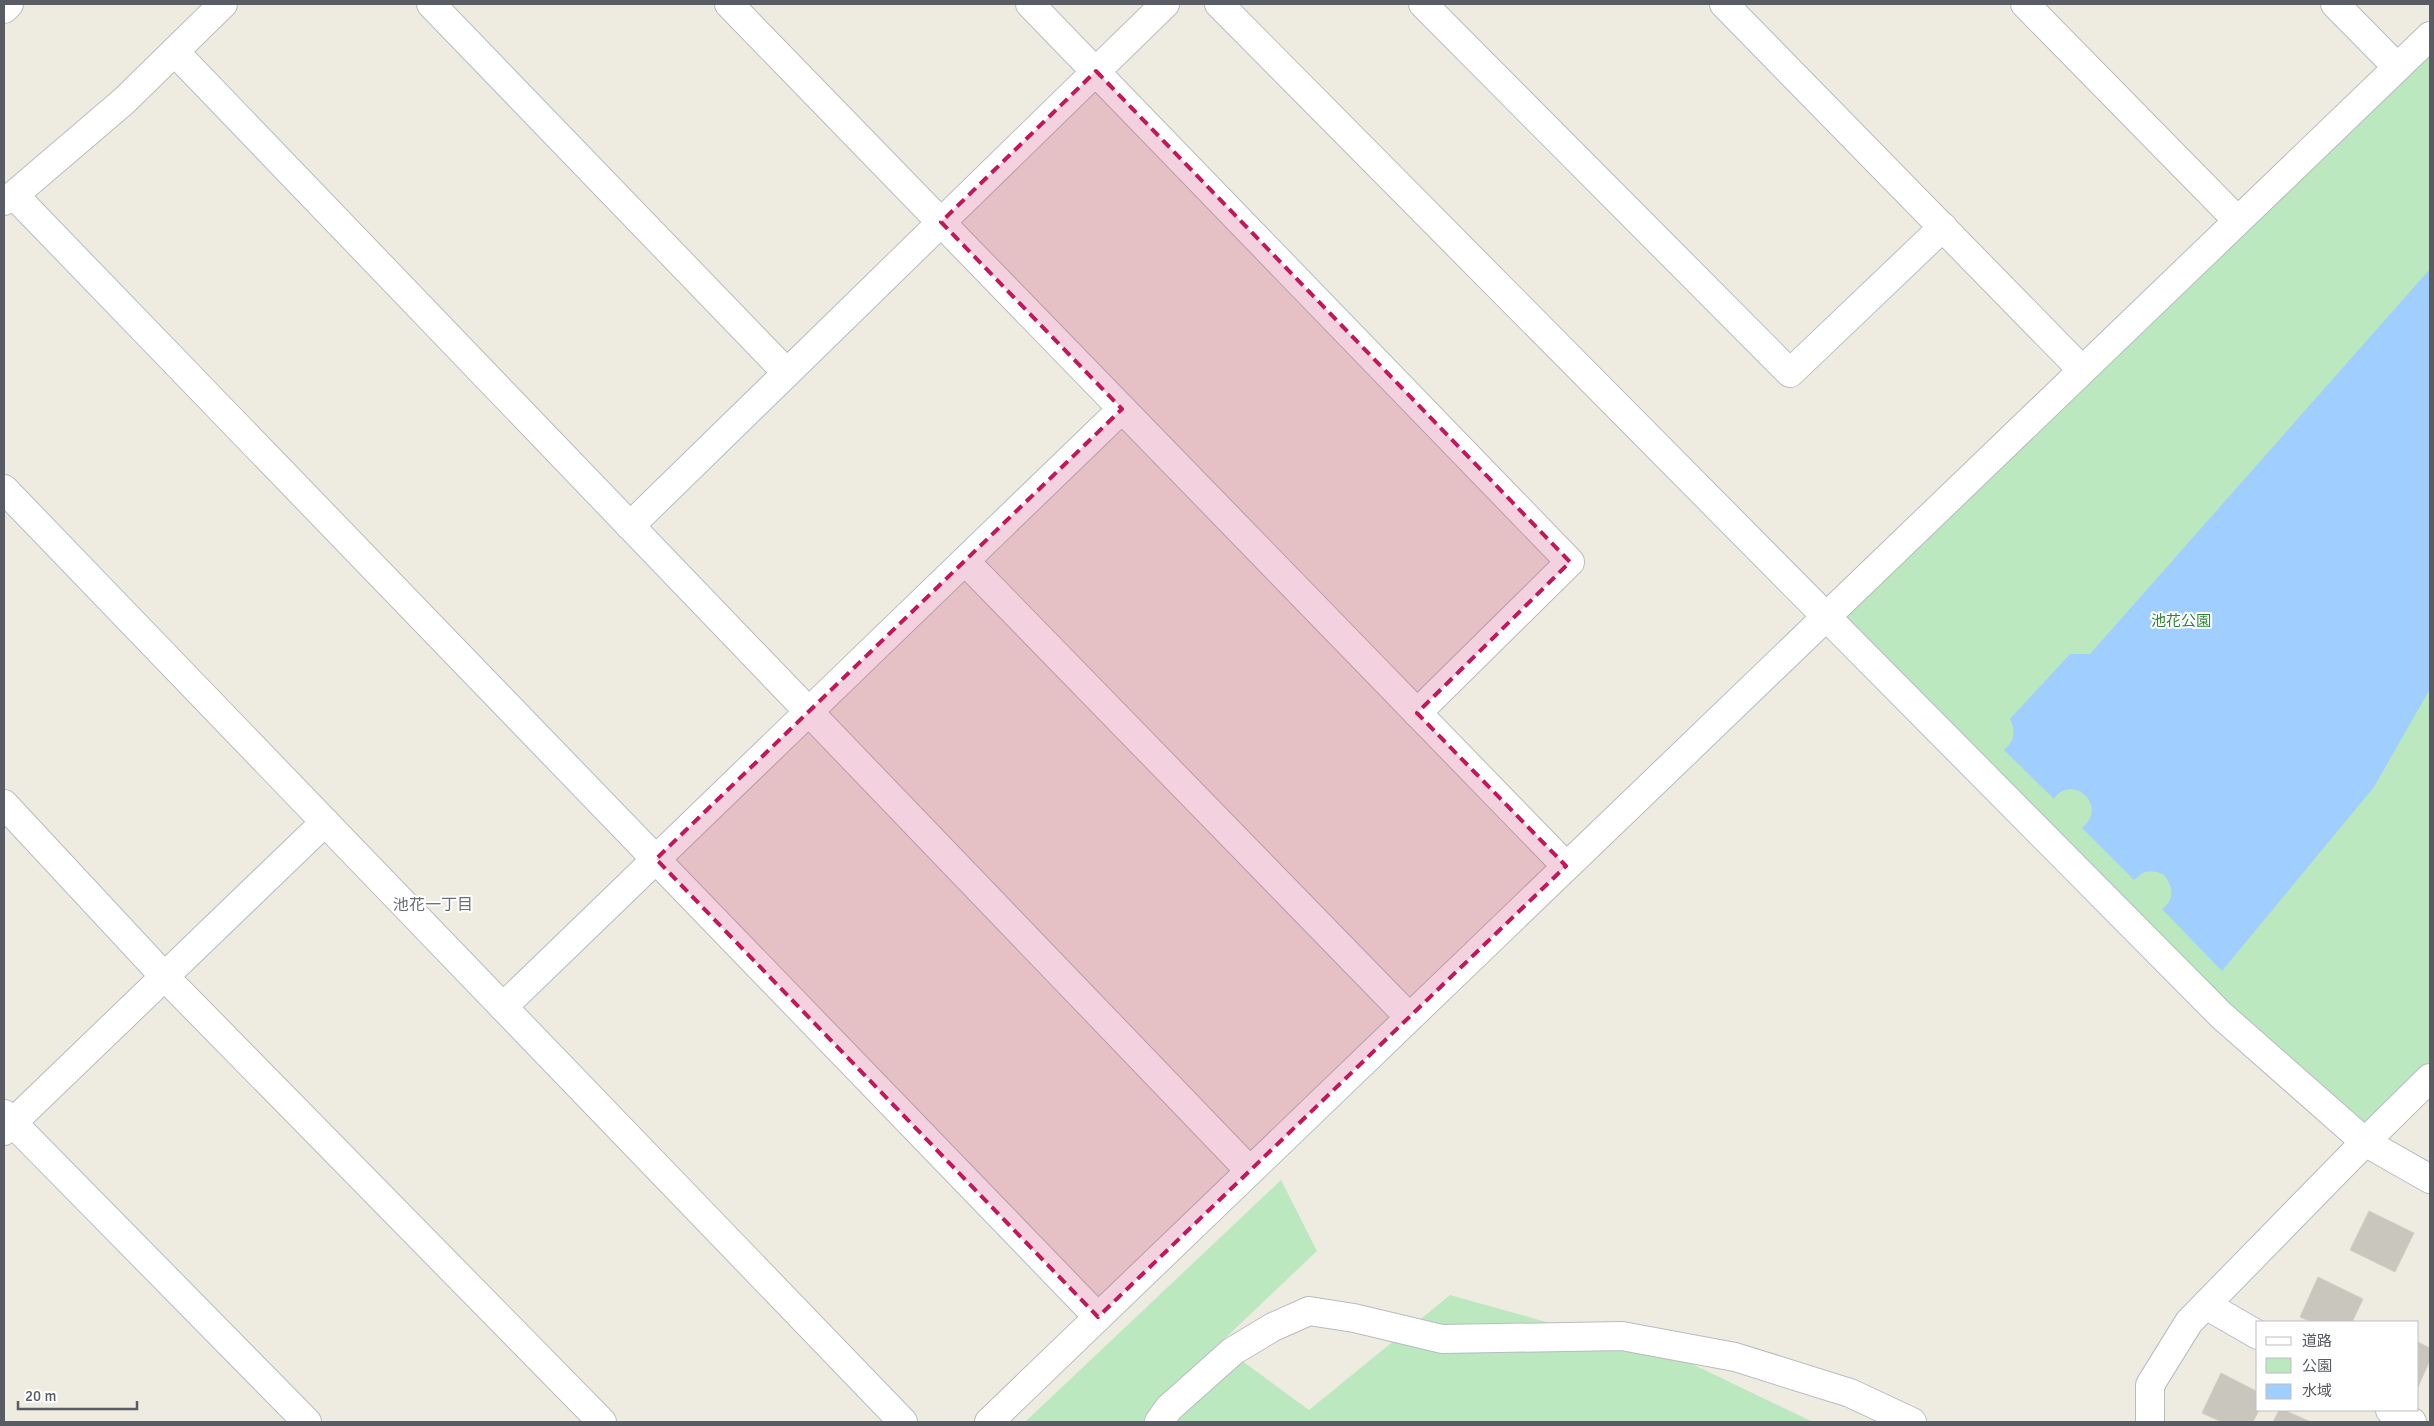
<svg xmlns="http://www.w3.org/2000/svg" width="2434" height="1426" font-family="Signika,'Noto Sans JP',sans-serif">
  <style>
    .green { fill: #bbe8be }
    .water { fill: #a0ceff }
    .building { fill: #c9c6be; stroke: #d3cebf }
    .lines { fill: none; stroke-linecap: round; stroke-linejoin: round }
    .minor-casing { stroke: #b9bbc1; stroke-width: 30 }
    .minor { stroke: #fff; stroke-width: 28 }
    .marked { fill: #c2185b; fill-opacity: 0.2; stroke: #c2185b; stroke-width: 4; stroke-dasharray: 10 6; stroke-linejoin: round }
    .labels { text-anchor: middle; stroke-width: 4; stroke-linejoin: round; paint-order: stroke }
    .park-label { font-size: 15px; fill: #2e8639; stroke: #fff }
    .neighbourhood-label { font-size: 16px; fill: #6a6f75; stroke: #fff }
  </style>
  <rect width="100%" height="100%" fill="#eeece1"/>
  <g class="green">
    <path d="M2430 36V1078L2365 1142 1824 616Z"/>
    <path d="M1281 1180 1317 1251 1219 1344 1309 1410 1450 1295 1686 1361 1813 1422H1025Z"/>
  </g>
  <path class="water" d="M2430 269V689L2374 787 2222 971 2162 909C2175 900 2173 886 2164 875 2152 868 2142 871 2134 880L2082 828C2110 805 2071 773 2054 799L2004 750C2015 741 2016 731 2010 719L2070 654H2090Z"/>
  <g class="building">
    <path d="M2369 1211 2414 1233 2395 1272 2350 1250Z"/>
    <path d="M2318 1277 2363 1299 2352 1322H2312L2300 1317Z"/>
    <path d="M2418 1342 2430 1348V1360L2418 1387Z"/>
    <path d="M2221 1373 2258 1392 2259 1410 2253 1422H2222L2202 1413Z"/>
    <path d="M2279 1410H2284L2311 1422H2273Z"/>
  </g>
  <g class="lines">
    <defs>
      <g id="minor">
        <path d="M431 4 787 373"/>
        <path d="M729 4 1566 866"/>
        <path d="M1030 4 1570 562 1417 713"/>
        <path d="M1219 4 2222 1016 2365 1142 2430 1179"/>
        <path d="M1423 4 1790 373 1943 227"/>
        <path d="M1724 4 2082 370"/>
        <path d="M2025 4 2237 220"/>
        <path d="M2335 4 2397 67"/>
        <path d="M4 9 9 4"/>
        <path d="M175 52 1250 1171"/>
        <path d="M14 195 1098 1317"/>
        <path d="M4 201 14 195 124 101 223 4"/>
        <path d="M4 489 903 1422"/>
        <path d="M630 526 1165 4"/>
        <path d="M965 561 1409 1017"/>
        <path d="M4 804 164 976 602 1422"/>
        <path d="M503 1007 1122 409"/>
        <path d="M4 1114 307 1422"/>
        <path d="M4 1131 325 822"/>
        <path d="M2206 1305 2258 1335"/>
        <path d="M2390 1410 2412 1422"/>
        <path d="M989 1422 2430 36"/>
        <path d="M1159 1422 1169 1408 1233 1351 1273 1327 1309 1311 1354 1318 1442 1339 1622 1336 1735 1357 1850 1393 1912 1422"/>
        <path d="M2150 1422V1385L2189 1322 2365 1142 2430 1078"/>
      </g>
    </defs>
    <use href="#minor" class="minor-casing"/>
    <use href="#minor" class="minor"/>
  </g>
  <path class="marked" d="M1096 71 1570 562 1417 713 1566 866 1098 1317 656 859 1122 409 941 222Z"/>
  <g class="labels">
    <g class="park-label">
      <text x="2181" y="626">池花公園</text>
    </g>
    <g class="neighbourhood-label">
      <text x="433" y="910">池花一丁目</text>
    </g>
  </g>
  <rect width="2434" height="1426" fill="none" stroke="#595d63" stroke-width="10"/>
  <rect x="2256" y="1321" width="162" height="90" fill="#ffffff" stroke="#bdbec1"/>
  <rect x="2266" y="1337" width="25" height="8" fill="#ffffff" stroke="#bdbec1"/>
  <text x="2302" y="1346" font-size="15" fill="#595d63">道路</text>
  <rect x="2266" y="1358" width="25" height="15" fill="#bbe8be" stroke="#bdbec1"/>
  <text x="2302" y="1371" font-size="15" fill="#595d63">公園</text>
  <rect x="2266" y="1384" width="25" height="15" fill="#a0ceff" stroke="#bdbec1"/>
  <text x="2302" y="1396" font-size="15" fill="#595d63">水域</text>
  <path d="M18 1401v8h119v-8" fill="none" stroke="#595d63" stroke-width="2.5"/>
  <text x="25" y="1401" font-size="15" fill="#595d63" stroke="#ffffff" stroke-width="4" paint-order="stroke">20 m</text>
</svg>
